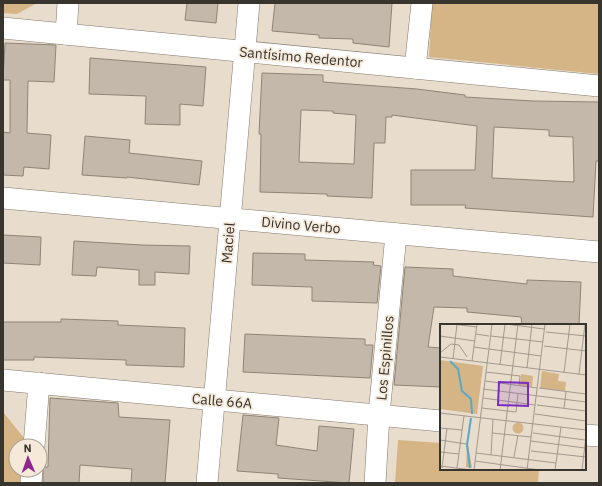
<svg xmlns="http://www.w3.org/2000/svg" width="602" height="486" font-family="'IBM Plex Sans',sans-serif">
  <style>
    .green { fill: #d5b486 }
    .building { fill: #c3b8a9; stroke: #8f8476; fill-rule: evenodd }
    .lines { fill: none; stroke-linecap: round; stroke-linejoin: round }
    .minor-casing { stroke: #83796b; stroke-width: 22 }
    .minor { stroke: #fff; stroke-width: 21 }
    .labels { text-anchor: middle; stroke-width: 3.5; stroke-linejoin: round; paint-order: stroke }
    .street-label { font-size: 14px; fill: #38342e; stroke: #f5e9da }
    .inset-river { fill: none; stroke: #5aa8c9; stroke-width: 2 }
    .inset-road { fill: none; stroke: #a2998d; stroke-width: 1 }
    .view { fill: #7b2cbf; fill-opacity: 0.15; stroke: #7b2cbf; stroke-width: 2 }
    .inset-edge { fill: none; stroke: #38342e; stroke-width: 2 }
  </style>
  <rect width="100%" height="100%" fill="#e8dccd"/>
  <g class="green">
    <path d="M3 3H37L17 14 3 13Z"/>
    <path d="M432 3H599V74L429 57Z"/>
    <path d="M3 412 24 438 23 446H16V470H21L20 483H3Z"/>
    <path d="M398 440 441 443V469H539L538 483H395Z"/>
  </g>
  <g class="building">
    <path d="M187 3H218L216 23 185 20Z"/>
    <path d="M275 3H392L389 47 353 43V39L319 38V35L272 31Z"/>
    <path d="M5 43 56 45 54 82 28 81 27 133 51 135 49 169 24 167 23 176 3 175V132L10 133V80H3Z"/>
    <path d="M90 58 206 67 203 106 180 104V125L145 124 146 96 89 94Z"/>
    <path d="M262 73 323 75V82L417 89 465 95V97L533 101 599 102V161H596L593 217 465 208 466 205H411V170H475L477 126 392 115V117H386L385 143H374L372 198 327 196V194L260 192 261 134H259ZM301 110 333 111V113L356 115 354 164 299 162ZM494 127 549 130V136L573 137 574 182 492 178Z"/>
    <path d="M85 136 130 140 129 153 202 161 199 185 127 177V178L82 175Z"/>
    <path d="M3 235 41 237 40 265 3 263Z"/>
    <path d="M74 241 142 245 190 246 189 274 155 272V285H139V270L97 267 96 276 72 275Z"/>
    <path d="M253 253 305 254V260L374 262 373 265 381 266 377 303 312 301V287L252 285Z"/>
    <path d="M405 267 453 269V276L527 284V280L581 282 579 325H522L521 317 467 312V308L434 307 428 347 441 348V387L394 385Z"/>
    <path d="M61 319 118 321V325L185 328 184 367 126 365V360L34 357V360H3V322H61Z"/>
    <path d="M245 334 365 339V345H373L370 378 243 372Z"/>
    <path d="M50 398 118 403 119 417 170 420 165 483H131L132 469 80 465 79 483H43V467H48Z"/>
    <path d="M243 415 279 418 276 445 317 451 319 426 354 429 349 483 278 478V474L237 471Z"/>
  </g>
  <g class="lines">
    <defs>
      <g id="minor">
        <path d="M3 28 599 86"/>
        <path d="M66 34 68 3"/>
        <path d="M415 68 422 3"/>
        <path d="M3 198 599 252"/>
        <path d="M3 380 441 421"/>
        <path d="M585 435 599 436"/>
        <path d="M34 446 39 383"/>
        <path d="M31 483 32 470"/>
        <path d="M207 483 249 3"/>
        <path d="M375 483 379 415 396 234"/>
      </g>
    </defs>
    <use href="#minor" class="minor-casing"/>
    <use href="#minor" class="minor"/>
  </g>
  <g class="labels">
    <g class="street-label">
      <text transform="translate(301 57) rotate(5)" y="5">Santísimo Redentor</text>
      <text transform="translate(301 225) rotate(5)" y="5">Divino Verbo</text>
      <text transform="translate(228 243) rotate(-85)" y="5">Maciel</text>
      <text transform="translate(385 358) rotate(-85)" y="5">Los Espinillos</text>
      <text transform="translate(222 401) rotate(5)" y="5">Calle 66A</text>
    </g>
  </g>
  <g transform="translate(440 324)">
    <rect width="146" height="146" fill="#e8dccd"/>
    <path d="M0 36 43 42 37 90 0 85ZM102 47 119 50 118 57 126 58 125 67 100 64ZM81 50 93 52 92 63 80 61ZM72.5 104a5.5 5.5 0 1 1 11 0a5.5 5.5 0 1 1-11 0ZM27 120H28L32 144 26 143Z" fill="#d5b486"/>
    <path class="inset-river" d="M10 37 18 45 22 67 31 75 32 90M30 144 27 121 31 94"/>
    <path class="inset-road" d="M12 0 37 3M66 0 104 5M106 8 146 12M36 10 49 12M0 12 35 17M51 12 103 18M104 22 146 27M34 23 48 25M49 25 101 32M0 29 11 20 19 21 27 33M0 33 146 51M13 35 17 0M32 37 37 0M60 41 65 0M87 44 92 0M46 48 80 52 79 62M124 49 130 0M139 50 145 0M45 57 97 64M99 64 146 70M43 65 146 78M43 74 95 81M97 81 146 87M42 84 76 88 78 70M124 84 126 68M0 89 146 106M95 90 146 97M0 104 22 106M52 109 91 113M93 109 145 116M0 116 26 120M91 117 145 124M91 127 146 133M0 128 19 130M36 129 116 139M51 131 53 95M74 133 78 111M35 137 100 146M0 142 32 146M2 144 7 104M17 144 24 92M34 146 52 0M60 146 78 0M87 146 105 0M115 146 121 103M142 146 146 112"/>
    <path class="view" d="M59 58 88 59V82L58 81Z"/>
    <rect width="146" height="146" class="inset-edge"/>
  </g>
  <rect width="602" height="486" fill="none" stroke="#38342e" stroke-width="8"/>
  <g transform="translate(28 458) rotate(358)"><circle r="19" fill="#f5e9da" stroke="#a9a195"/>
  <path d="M0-3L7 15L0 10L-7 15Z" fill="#91278b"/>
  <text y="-6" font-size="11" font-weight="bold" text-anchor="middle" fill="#38342e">N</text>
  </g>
</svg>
